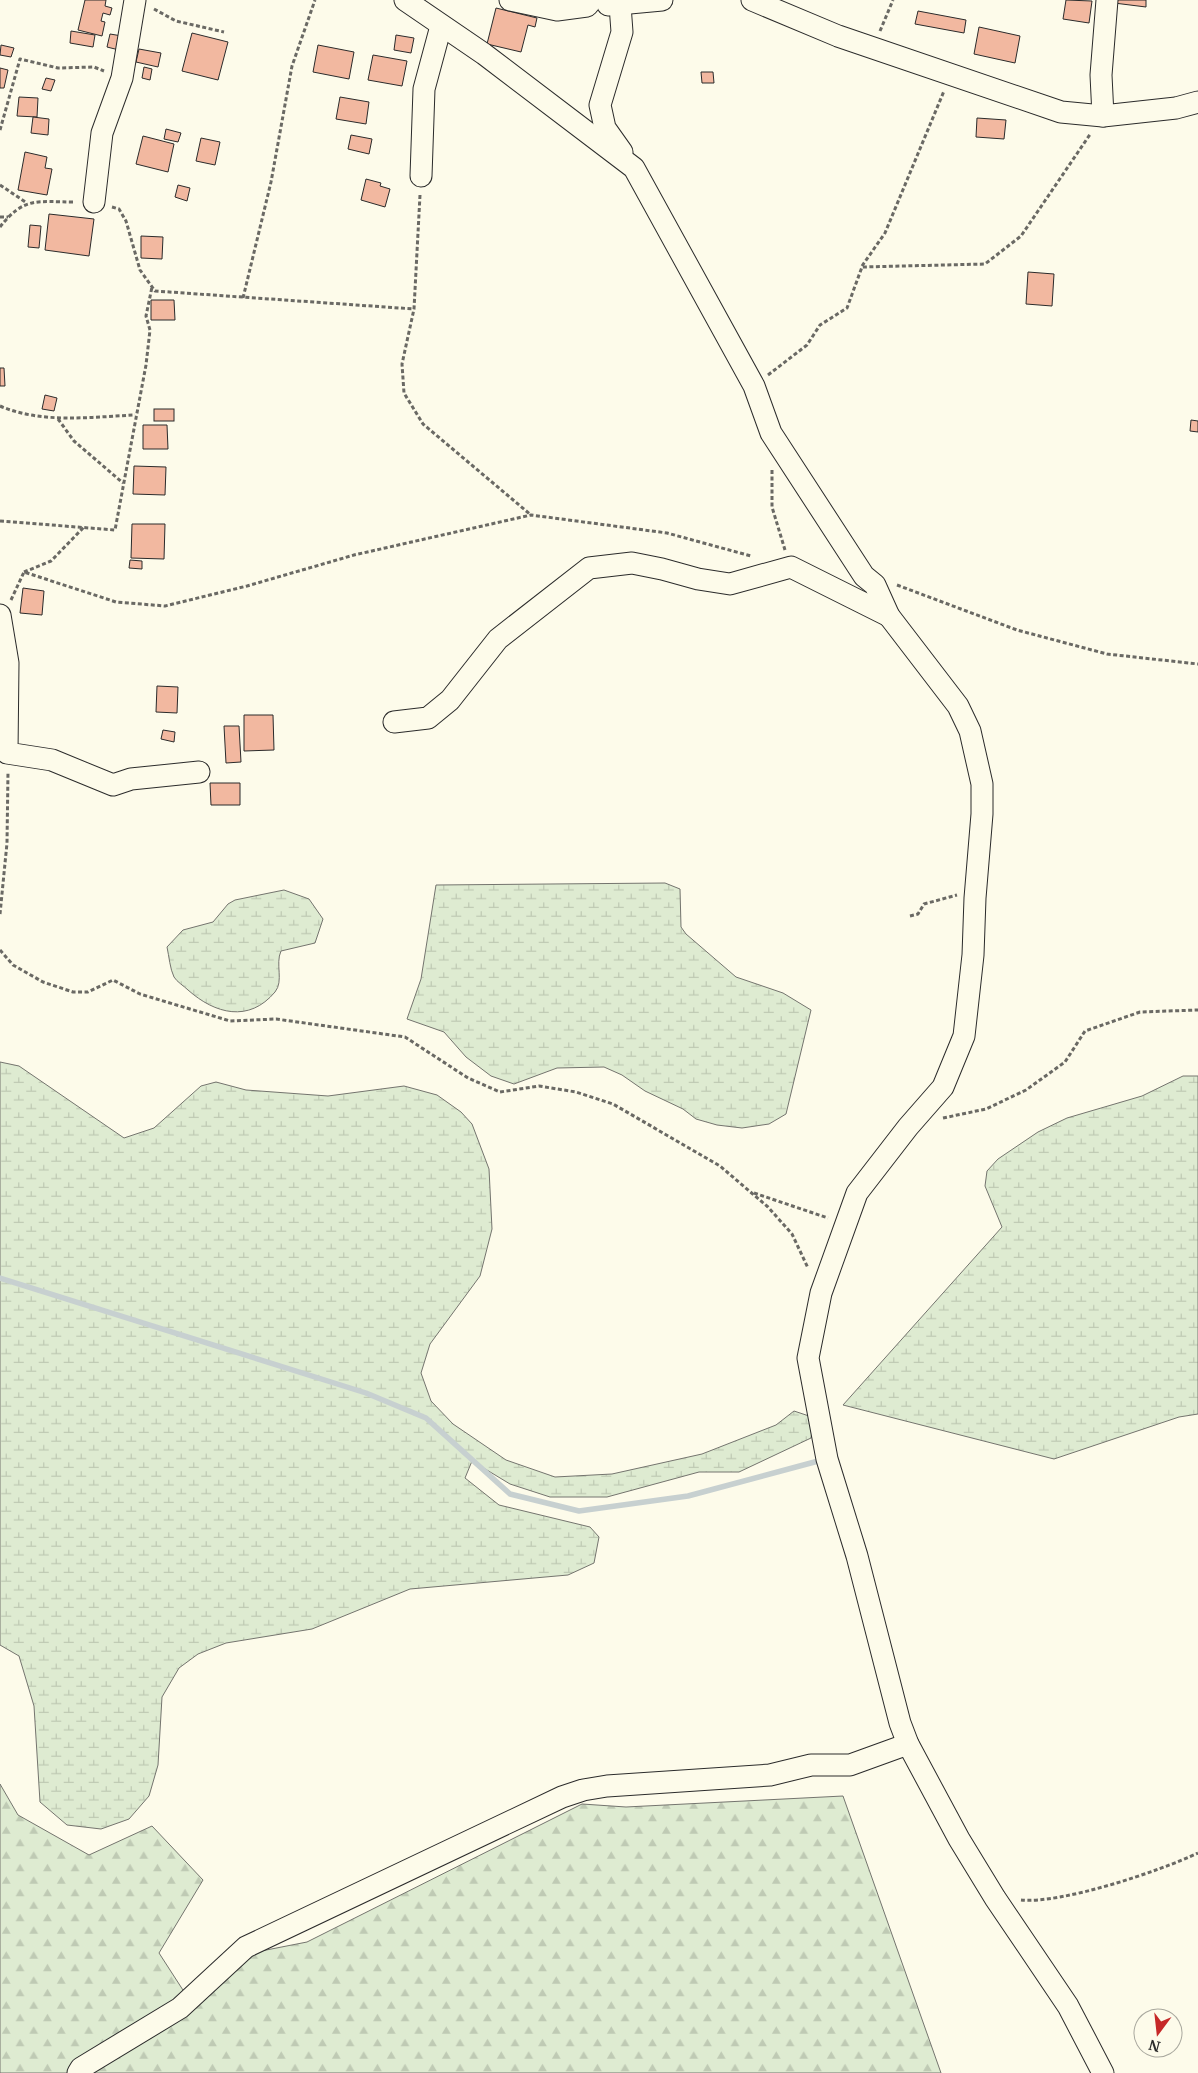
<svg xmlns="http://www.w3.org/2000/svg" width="1198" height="2073" font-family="Merriweather,serif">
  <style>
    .forest { fill: url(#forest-firs); stroke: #74746e }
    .wetland { fill: url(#wetland-marsh); stroke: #74746e }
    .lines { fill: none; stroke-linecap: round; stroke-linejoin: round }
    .stream { stroke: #c7d0d0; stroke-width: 5.5 }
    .building { fill: #f2b8a0; stroke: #2b2b2b }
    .minor-casing { stroke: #2b2b2b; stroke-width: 23 }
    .path { stroke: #6a6964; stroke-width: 3; stroke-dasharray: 4 2.5; stroke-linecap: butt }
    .minor { stroke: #fdfbea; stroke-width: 21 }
  </style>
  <defs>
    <pattern id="forest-firs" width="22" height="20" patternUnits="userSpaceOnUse" patternTransform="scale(1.25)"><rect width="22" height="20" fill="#deebd1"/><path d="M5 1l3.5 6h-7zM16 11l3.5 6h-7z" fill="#bfcab4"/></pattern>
    <pattern id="wetland-marsh" width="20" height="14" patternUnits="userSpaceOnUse" patternTransform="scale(1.25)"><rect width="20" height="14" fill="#deebd1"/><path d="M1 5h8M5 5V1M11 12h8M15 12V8" fill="none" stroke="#bfcab4"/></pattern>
  </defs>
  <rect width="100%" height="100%" fill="#fdfbea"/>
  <path class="forest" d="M0 1784 18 1815 89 1855 152 1826 203 1880 159 1953 192 2004 246 1954 307 1942 582 1804 626 1807 843 1796 941 2073H0Z"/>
  <g class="wetland">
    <path d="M665 883 680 889 681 927 686 934 736 977 783 993 811 1010 786 1114 769 1124 742 1128 717 1125 696 1119 683 1109 645 1091 622 1075 604 1067 557 1068 514 1084 491 1076 466 1057 444 1032 407 1019 421 979 436 885Z"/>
    <path d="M284 890 309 899 323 919 315 943 281 951C275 964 284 981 275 992 249 1023 215 1014 188 990 184 986 177 982 174 977 170 969 169 956 167 947L183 930 213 922 228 904 235 900Z"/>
    <path d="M0 1062 19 1066 124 1138 154 1128 201 1086 216 1082 246 1090 328 1096 404 1086 437 1095 461 1112 472 1124 489 1169 492 1229 480 1276 430 1344 421 1373 431 1401 453 1424 506 1460 555 1477 612 1474 702 1454 776 1425 794 1411 809 1416 813 1423 811 1438 739 1472H699L607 1497H550L510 1484 472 1461 465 1478 499 1505 590 1527 599 1537 594 1563 568 1575 410 1589 312 1629 226 1643 198 1654 179 1668 162 1697 158 1765 149 1796 129 1819 101 1829 67 1825 40 1802 34 1706 19 1656 0 1645Z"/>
    <path d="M1183 1076H1198V1414L1179 1417 1054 1459 843 1405 1002 1227 985 1186 987 1171 998 1159 1038 1132 1067 1118 1142 1096Z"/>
  </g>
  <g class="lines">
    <path class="stream" d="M0 1278 366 1393 426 1418 510 1494 579 1511 688 1496 822 1460"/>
  </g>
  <g class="building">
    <path d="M85 0H106L105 6 112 8 110 15 103 13 101 21 105 22 102 36 78 30Z"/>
    <path d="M1066 0 1092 1 1089 23 1063 19Z"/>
    <path d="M1115 0H1146V7L1114 3Z"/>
    <path d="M496 8 537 18 535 27 528 25 521 52 487 44Z"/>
    <path d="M918 11 966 20 964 33 915 24Z"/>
    <path d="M979 27 1020 36 1015 63 974 54Z"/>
    <path d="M71 31 95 35 93 47 70 43Z"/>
    <path d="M192 33 228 42 218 80 182 71Z"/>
    <path d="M110 34 122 36 119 50 107 47Z"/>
    <path d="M396 35 414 38 411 53 394 50Z"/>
    <path d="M1 45 14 48 11 57 0 55Z"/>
    <path d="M318 45 354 52 349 79 313 72Z"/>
    <path d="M139 49 161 53 158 67 136 62Z"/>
    <path d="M373 55 407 61 402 86 368 80Z"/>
    <path d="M144 67 152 69 150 80 142 78Z"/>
    <path d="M0 68 8 70 4 88H0Z"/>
    <path d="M701 72H713L714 83H702Z"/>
    <path d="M46 78 55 80 51 91 42 89Z"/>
    <path d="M19 97 38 98 37 117 17 116Z"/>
    <path d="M340 97 369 102 366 124 336 119Z"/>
    <path d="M33 117 49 119 48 135 31 133Z"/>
    <path d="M977 118 1006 120 1004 139 976 137Z"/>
    <path d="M166 129 181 133 178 142 164 139Z"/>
    <path d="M351 135 372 139 369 154 348 149Z"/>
    <path d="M143 136 174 144 168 172 136 164Z"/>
    <path d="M201 138 220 142 215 165 196 161Z"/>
    <path d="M25 152 47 157 45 168 52 169 47 195 18 190Z"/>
    <path d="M366 179 381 183 380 186 390 189 385 207 361 200Z"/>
    <path d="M178 185 190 188 187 201 175 197Z"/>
    <path d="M49 214 94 219 89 256 45 250Z"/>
    <path d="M30 225 41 226 39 248 28 247Z"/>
    <path d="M141 236 163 237 162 259 141 258Z"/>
    <path d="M1028 272 1054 274 1052 306 1026 304Z"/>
    <path d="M151 300H174L175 320H151Z"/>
    <path d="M0 368H4L5 386H0Z"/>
    <path d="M45 395 57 398 54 411 42 409Z"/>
    <rect x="154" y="409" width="20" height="12"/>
    <path d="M1191 420 1198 421V432L1190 431Z"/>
    <path d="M143 425H167L168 449H143Z"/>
    <path d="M134 466 166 467 165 495 133 494Z"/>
    <path d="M132 524H165L164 559 131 558Z"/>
    <path d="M130 560 142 561V569L129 568Z"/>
    <path d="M23 588 44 591 42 615 20 613Z"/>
    <path d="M157 686 178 687 177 713 156 712Z"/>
    <path d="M244 715H273L274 750 244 751Z"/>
    <path d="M224 726H239L241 762 226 763Z"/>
    <path d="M163 730 175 732 174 742 161 739Z"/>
    <path d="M210 783H240V805H211Z"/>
  </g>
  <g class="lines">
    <defs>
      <g id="minor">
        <path d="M405 0 484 54 634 168 754 386 771 433 864 576 875 585 889 616 958 706 970 731 982 784V814L975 898 973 955 964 1036 943 1087 908 1127 857 1193 821 1293 808 1358 827 1459 857 1556 900 1723 908 1744 959 1839 995 1898 1068 2006 1103 2073"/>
        <path d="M510 0 557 10 587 6 592 0"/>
        <path d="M752 0 838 36 1061 112 1103 116 1176 108 1198 102"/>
        <path d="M608 5 662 0"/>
        <path d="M620 5 622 32 600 105 605 128 622 152"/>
        <path d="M1103 116 1101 75 1107 0"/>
        <path d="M421 176 424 89 441 26"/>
        <path d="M94 202 102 133 122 78 135 0"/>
        <path d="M0 615 8 663 7 753 52 760 113 785 131 779 199 772"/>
        <path d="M394 722 428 718 450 700 498 639 589 568 632 563 662 569 698 579 730 584 791 567 889 616"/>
        <path d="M78 2073 81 2068 180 2008 246 1947 562 1797 583 1790 607 1786 770 1775 811 1765H850L908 1744"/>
      </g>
    </defs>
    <use href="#minor" class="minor-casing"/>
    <g class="path">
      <path d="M154 9 176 21 224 32"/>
      <path d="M880 31 893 0"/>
      <path d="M0 130 20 59 58 68 94 67 104 71"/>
      <path d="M0 185 27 203"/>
      <path d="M420 195 414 309 402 364 404 393 423 424 531 515"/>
      <path d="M112 207 119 209 126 221 140 270 155 291 414 309"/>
      <path d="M0 217H8"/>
      <path d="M0 227C24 196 38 202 74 202"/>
      <path d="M862 266 885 233 944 91"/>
      <path d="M243 298 271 182 292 66 315 0"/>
      <path d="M768 375 807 345 820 325 847 308 862 267 985 264 1021 236 1091 133"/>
      <path d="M0 406C42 424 90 417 135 415"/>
      <path d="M58 419 74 441 123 483"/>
      <path d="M772 470V507L785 550"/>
      <path d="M0 521 115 530 146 365 150 330 146 316 152 287"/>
      <path d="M24 572 51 561 84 527"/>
      <path d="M897 585 1017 630 1107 654 1198 664"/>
      <path d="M11 600 24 572 116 602 165 606 247 586 354 555 531 515 667 533 751 556"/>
      <path d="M0 914 7 843 8 772"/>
      <path d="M910 916 918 914 924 904 957 895"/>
      <path d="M0 950 13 965 43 982 73 992H88L113 980 140 994 230 1021 276 1019 405 1037 468 1078 500 1092 539 1086 576 1092 613 1104 720 1166 768 1207 792 1234 808 1268"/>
      <path d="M943 1118 986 1109 1026 1090 1065 1062 1085 1031 1140 1012 1198 1010"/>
      <path d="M754 1193 828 1218"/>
      <path d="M1021 1900C1062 1904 1160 1871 1198 1853"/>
    </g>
    <use href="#minor" class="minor"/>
  </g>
  <g transform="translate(1158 2033) rotate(195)"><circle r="24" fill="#fdfbea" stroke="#a9a89e"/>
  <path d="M0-4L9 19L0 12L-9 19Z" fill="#c62828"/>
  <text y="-8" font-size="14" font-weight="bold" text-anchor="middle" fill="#2b2b2b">N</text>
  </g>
</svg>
